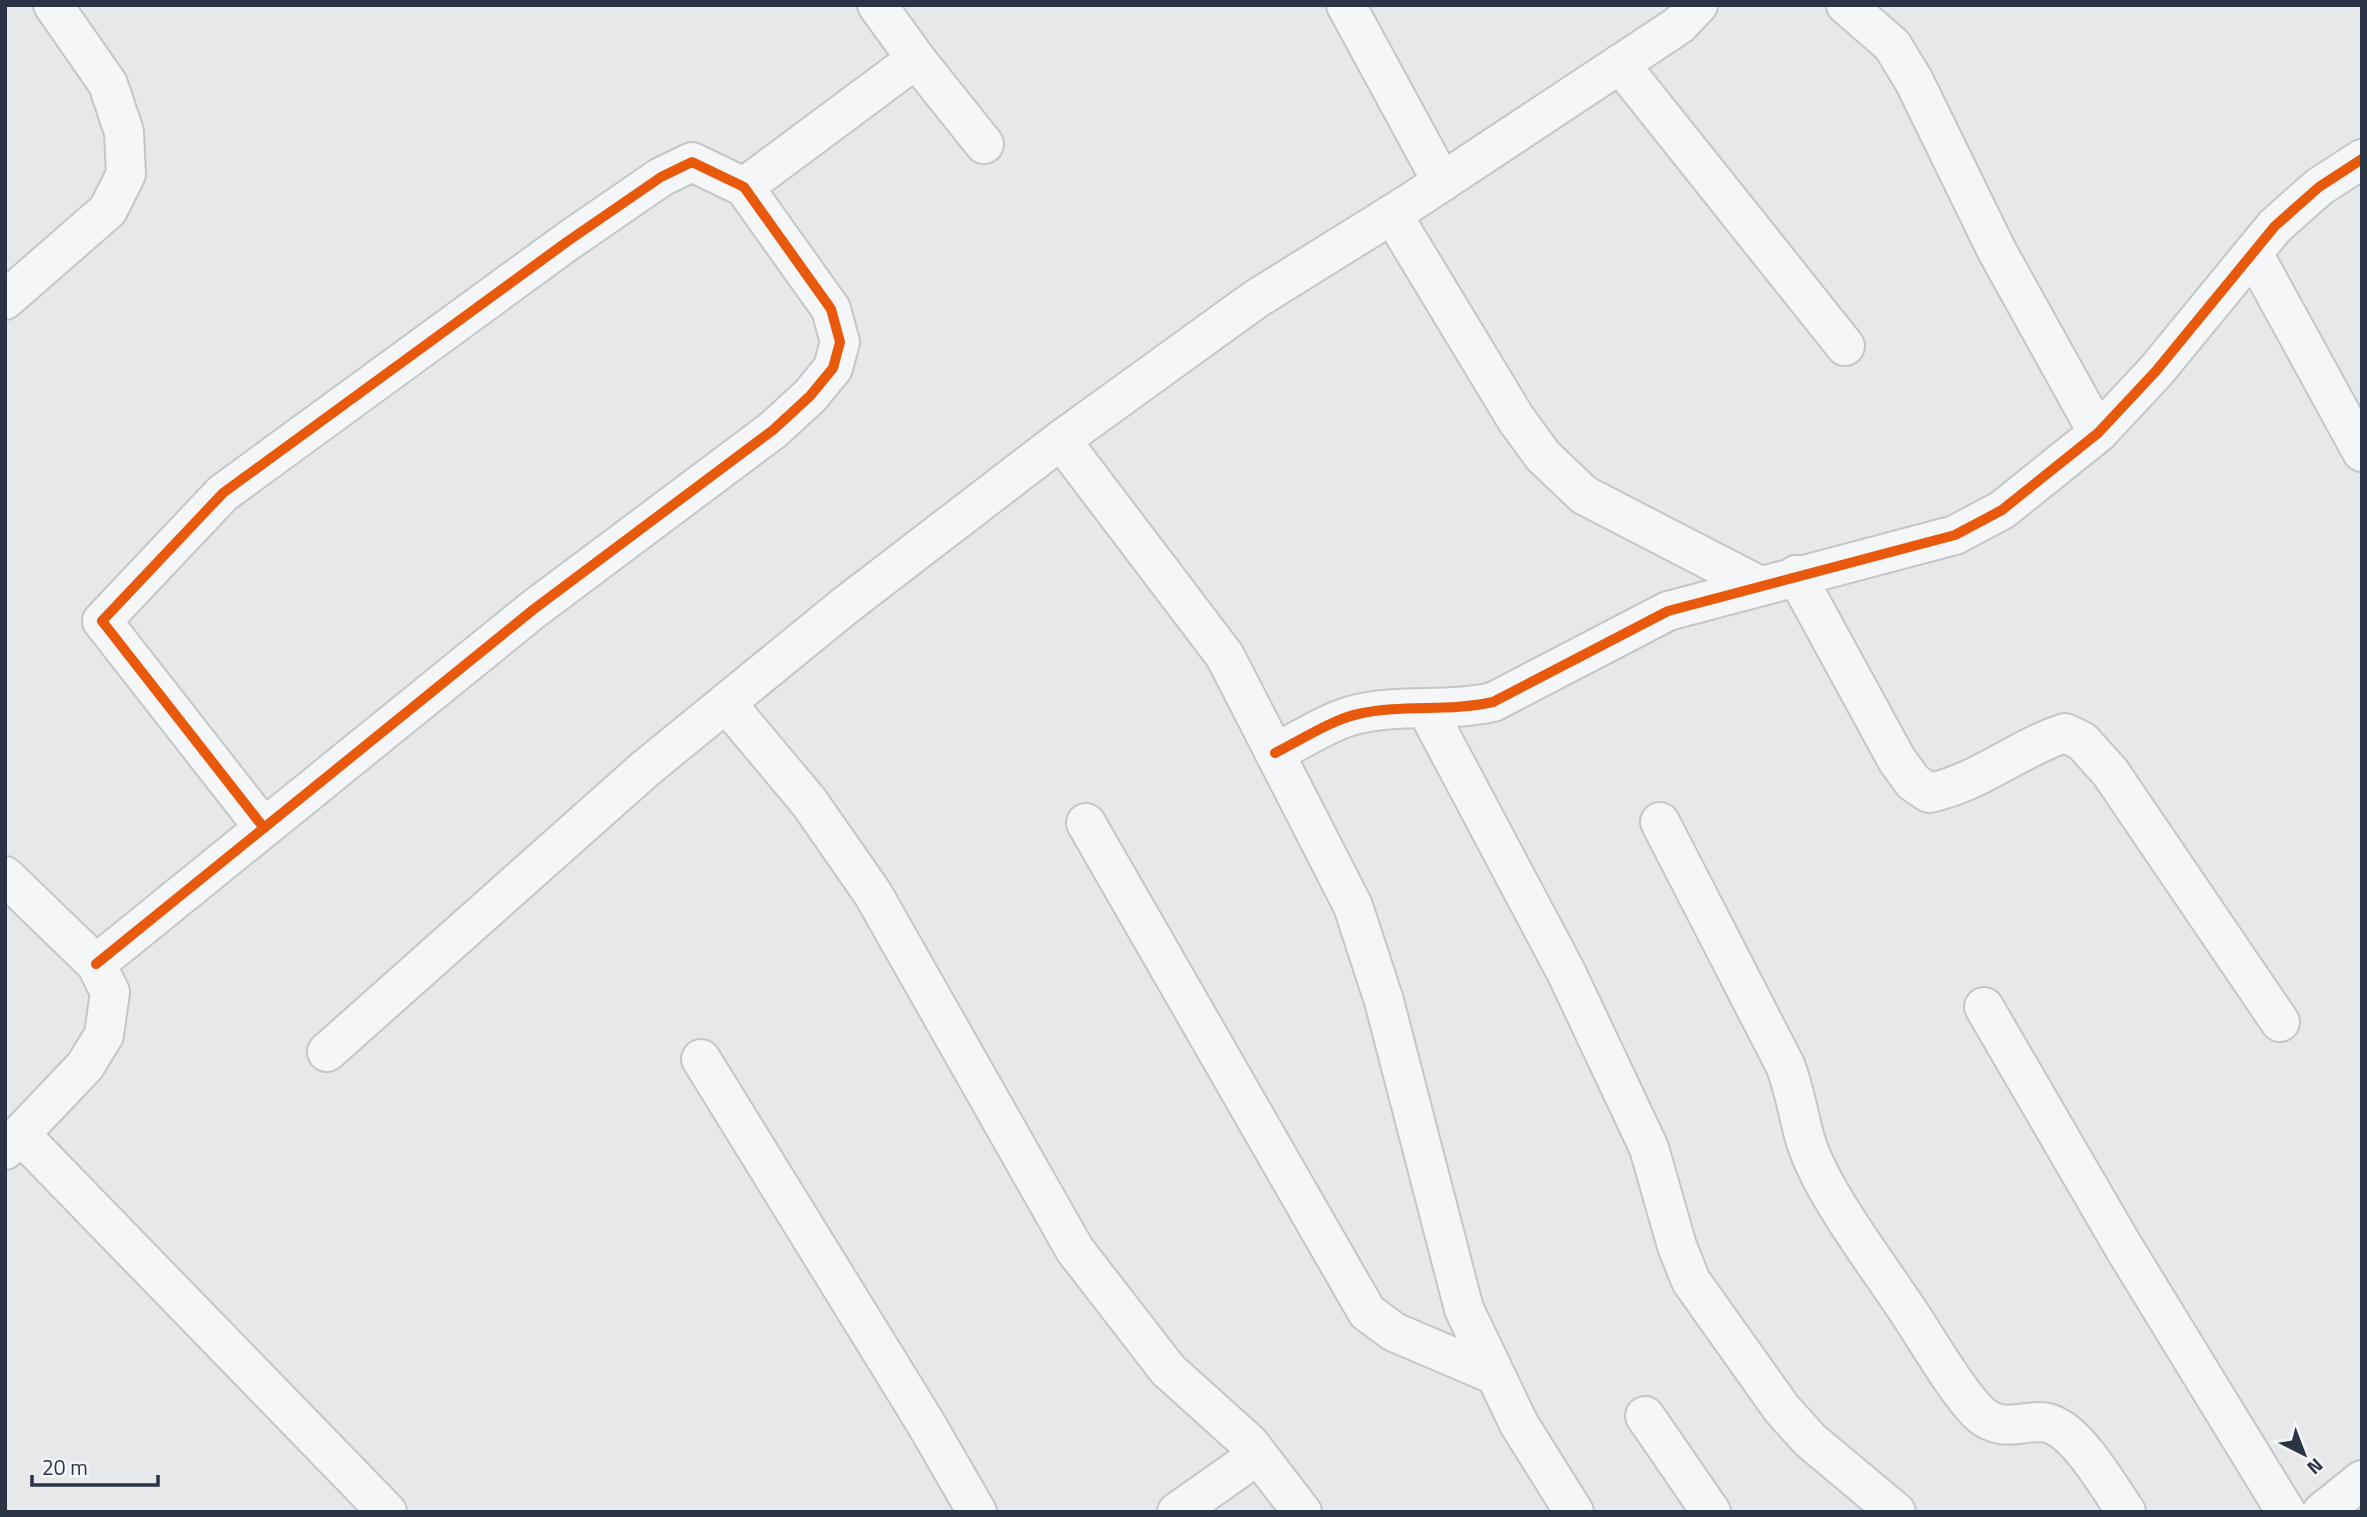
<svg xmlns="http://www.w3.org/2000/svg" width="2367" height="1517" font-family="'Titillium Web',sans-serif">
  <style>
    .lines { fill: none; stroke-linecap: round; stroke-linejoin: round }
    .minor-casing { stroke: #c4c6c8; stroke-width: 42 }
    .minor { stroke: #f5f6f7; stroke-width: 38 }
    .cycleway-casing { stroke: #f4f6f9; stroke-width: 15 }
    .cycleway { stroke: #e8590c; stroke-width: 10 }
  </style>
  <rect width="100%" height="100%" fill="#e6e8ea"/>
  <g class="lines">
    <defs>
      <g id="minor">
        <path d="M877 5 916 59 984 144"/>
        <path d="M1346 5 1442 182"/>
        <path d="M1846 5 1892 45 1914 81 1997 251 2098 433"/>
        <path d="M1620 64 1845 346"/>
        <path d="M744 187 916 59"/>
        <path d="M1392 214 1516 419 1543 456 1584 495 1758 585"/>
        <path d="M2253 253 2362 452"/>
        <path d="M5 300 108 210 126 174 124 132 108 84 53 5"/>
        <path d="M1061 440 1225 656 1353 906 1384 1001 1464 1309 1519 1424 1574 1512"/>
        <path d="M1796 575 1897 760 1913 782 1929 793C1979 783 2018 748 2065 733L2082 741 2110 772 2280 1022"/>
        <path d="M726 703 809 802 873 894 1075 1250 1168 1370 1249 1443 1302 1512"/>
        <path d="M1427 710 1566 972 1649 1148 1677 1246 1691 1281 1782 1409 1810 1440 1896 1512"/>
        <path d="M1275 753C1301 740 1331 720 1358 714 1403 704 1448 712 1493 702L1668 611 1955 535 2002 510 2098 433 2156 371 2275 226 2319 187 2362 159"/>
        <path d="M1660 822 1785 1065C1796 1093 1798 1116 1806 1142 1823 1195 1878 1265 1910 1314 1928 1341 1957 1392 1980 1414 2005 1436 2029 1416 2051 1424 2079 1434 2109 1487 2126 1512"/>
        <path d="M1086 823 1367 1312 1394 1332 1495 1375"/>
        <path d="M5 876 96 964 110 992 104 1035 85 1066 5 1150"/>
        <path d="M96 964 534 609 773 430 810 396 833 368 840 342 831 309 744 187 692 162 661 177 568 241 223 493 102 621 264 828"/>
        <path d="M1984 1007 2123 1246 2286 1512"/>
        <path d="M327 1052 645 769 846 605 1061 440 1256 299 1407 205 1679 25 1698 5"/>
        <path d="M701 1059 925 1422 977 1512"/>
        <path d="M21 1135 387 1512"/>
        <path d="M1645 1416 1711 1512"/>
        <path d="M1177 1512 1258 1455"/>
        <path d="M2322 1512 2362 1480"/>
      </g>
    </defs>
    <use href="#minor" class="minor-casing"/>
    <use href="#minor" class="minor"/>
    <defs>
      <g id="cycleway">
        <path d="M1275 753C1301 740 1331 720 1358 714 1403 704 1448 712 1493 702L1668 611 1955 535 2002 510 2098 433 2156 371 2275 226 2319 187 2362 159"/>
        <path d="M96 964 534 609 773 430 810 396 833 368 840 342 831 309 744 187 692 162 661 177 568 241 223 493 102 621 264 828"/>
      </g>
    </defs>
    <use href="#cycleway" class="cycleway-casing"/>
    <use href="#cycleway" class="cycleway"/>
  </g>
  <rect width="2367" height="1517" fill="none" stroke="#2b3445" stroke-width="14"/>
  <g transform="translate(2304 1454) rotate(138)" stroke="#f4f6f9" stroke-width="5" paint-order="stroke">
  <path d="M0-5L12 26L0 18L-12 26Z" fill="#2b3445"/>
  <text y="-10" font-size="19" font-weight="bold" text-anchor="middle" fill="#2b3445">N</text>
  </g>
  <path d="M32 1475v10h126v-10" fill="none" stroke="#2b3445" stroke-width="3.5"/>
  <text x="42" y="1475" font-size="21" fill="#2b3445" stroke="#f4f6f9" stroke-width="5" paint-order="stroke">20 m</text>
</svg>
